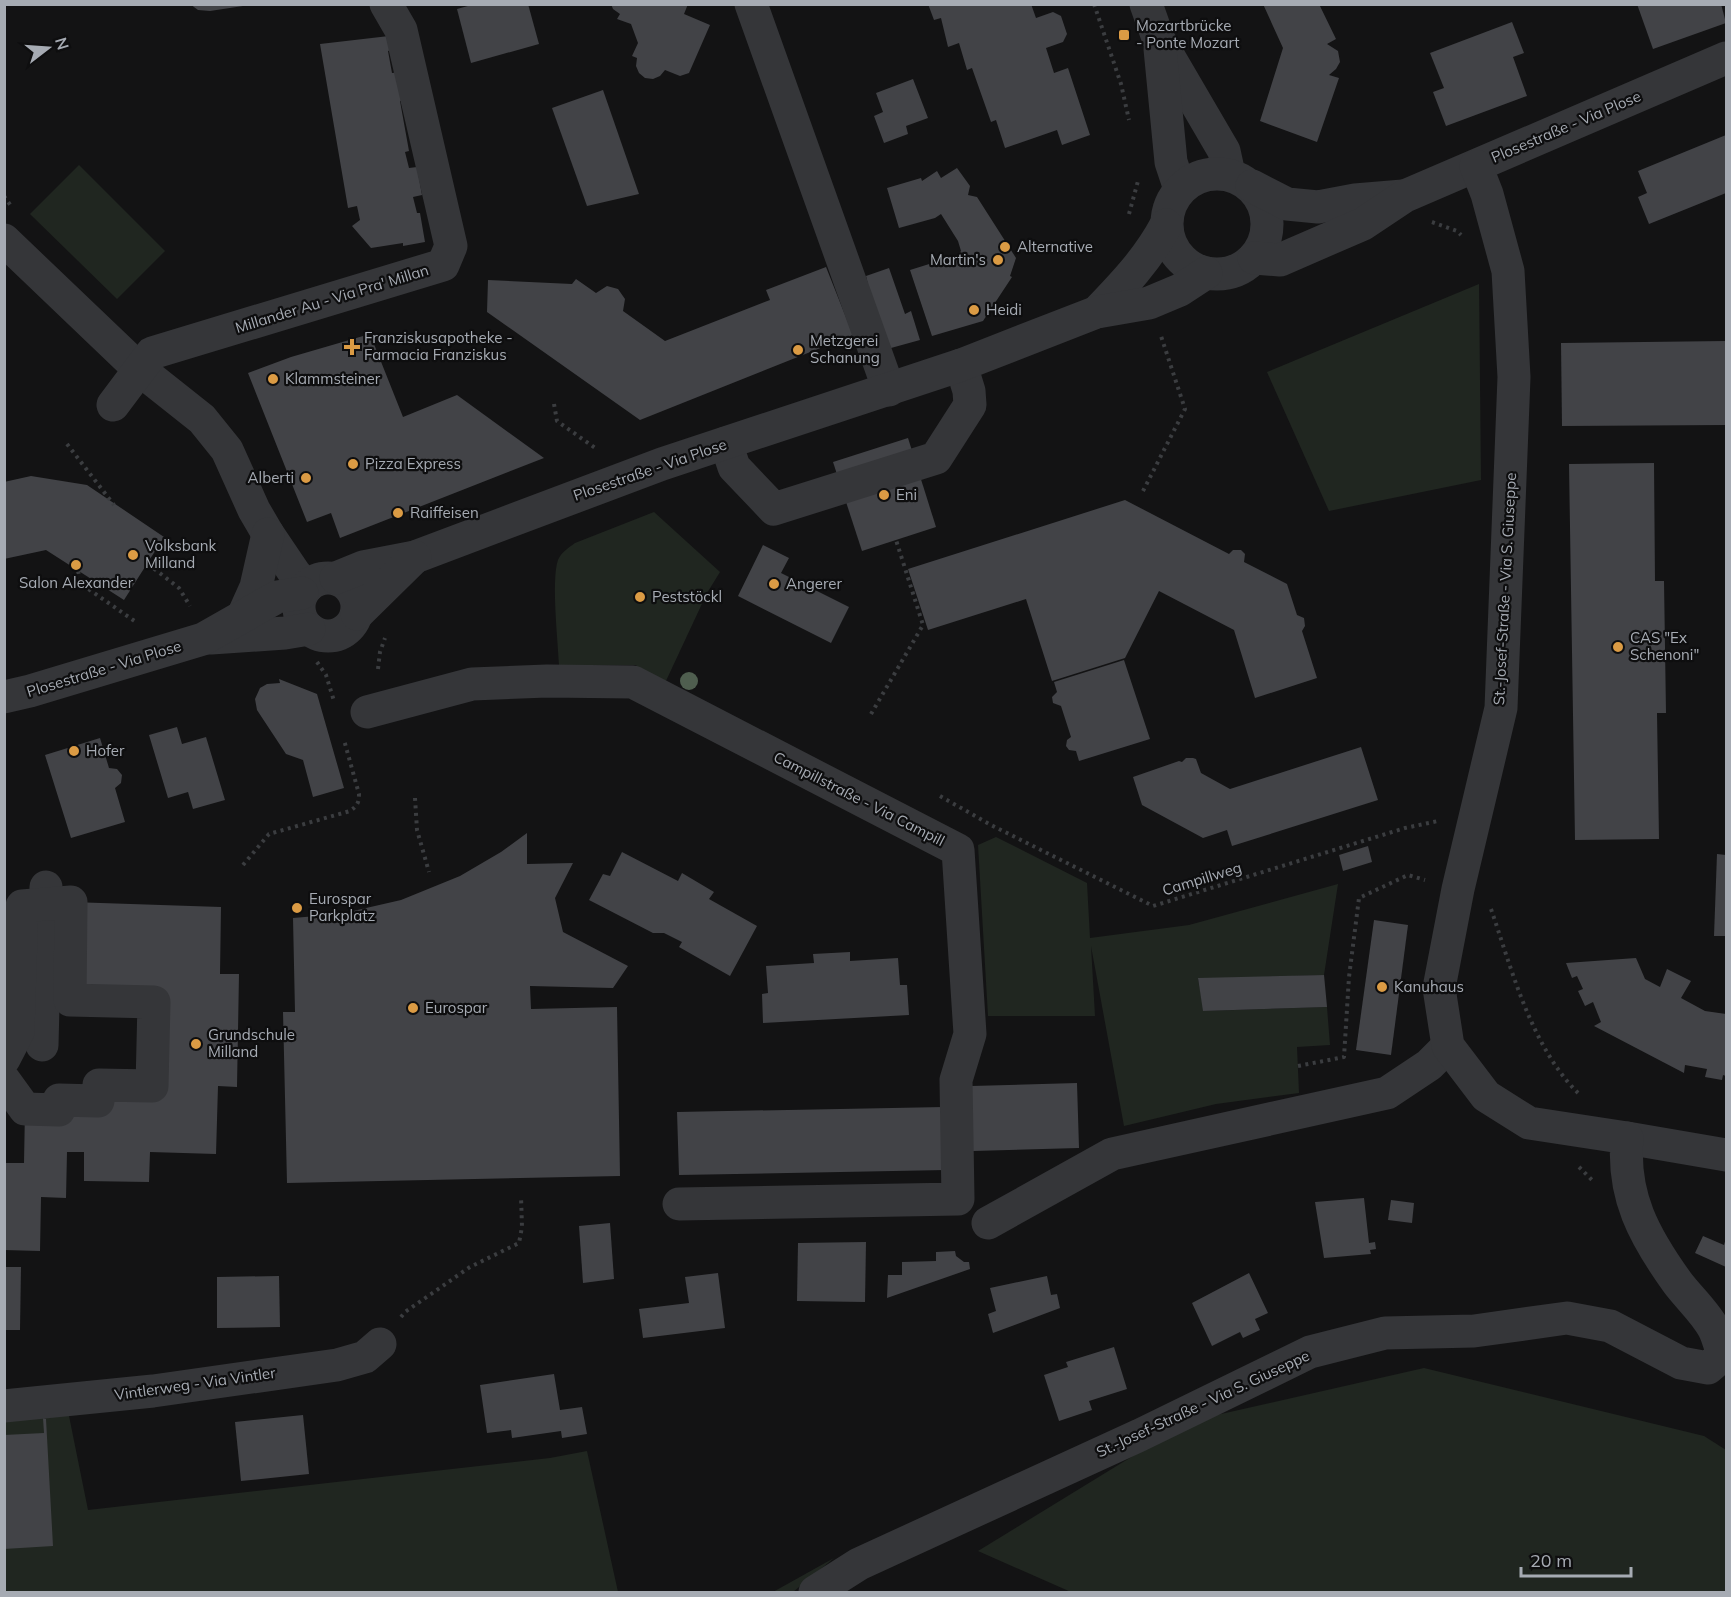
<svg xmlns="http://www.w3.org/2000/svg" width="1731" height="1597" font-family="Mulish,sans-serif">
  <style>
    .green { fill: #202620 }
    .building { fill: #424347 }
    .lines { fill: none; stroke-linecap: round; stroke-linejoin: round }
    .path { stroke: #3b3d40; stroke-width: 4; stroke-dasharray: 3 4.5; stroke-linecap: butt }
    .minor { stroke: #353639; stroke-width: 33 }
    .tree { fill: #4f5e4f }
    .poi-dot { fill: #db9b44; stroke: #0e0e0f; stroke-width: 2 }
    .labels { text-anchor: middle; stroke-width: 4.5; stroke-linejoin: round; paint-order: stroke }
    .poi-label { font-size: 15px; fill: #a6abb3; stroke: #0e0e0f; text-anchor: start }
    .street-label { font-size: 15px; fill: #a6abb3; stroke: #0e0e0f }
  </style>
  <rect width="100%" height="100%" fill="#131314"/>
  <g class="green">
    <path d="M79 165 165 251 117 299 30 214Z"/>
    <path d="M1479 284 1481 480 1329 511 1267 372Z"/>
    <path d="M654 512 720 572 707 593 665 683 642 673 636 665H559C558 641 551 580 558 560 561 553 568 548 575 543Z"/>
    <path d="M996 837 1087 883 1090 938 1189 925 1338 884 1324 975 1198 979 1204 1011 1327 1007 1330 1045 1297 1047 1299 1093 1216 1104 1124 1126 1091 946 1095 1016H988L978 845Z"/>
    <path d="M1424 1368 1704 1436 1726 1450V1592H1071L978 1551 1190 1421Z"/>
    <path d="M68 1411 88 1510 550 1458 587 1451 618 1592H5L4 1418Z"/>
    <path d="M834 1558 793 1592H773Z"/>
  </g>
  <g class="building">
    <path d="M190 4H243V6L210 11 198 10Z"/>
    <path d="M475 4H528L539 44 471 63 457 9Z"/>
    <path d="M611 4H688L684 14 710 25 689 73 680 76 665 70 660 76 653 79 645 78 639 73 636 66 637 58 632 56 638 43 631 24 617 19 620 14 613 9Z"/>
    <path d="M928 4H1031L1036 18 1053 12 1061 16 1067 34 1063 42 1046 48 1054 73 1068 68 1090 135 1062 145 1057 130 1005 148 996 120 991 122 972 68 967 70 959 43 948 47 941 18 934 20Z"/>
    <path d="M1263 4H1319L1336 39 1327 44 1338 51 1340 62 1336 69 1329 75 1339 78 1317 142 1260 121 1283 48Z"/>
    <path d="M1637 4H1721L1726 23 1653 49Z"/>
    <path d="M1512 22 1524 53 1513 57 1527 96 1446 126 1433 92 1444 88 1430 53Z"/>
    <path d="M389 36 391 50 388 51 392 73 401 72 405 100 400 101 409 151 405 152 409 168 417 167 422 195 413 197 417 213H420L425 242 403 246V243L371 248 352 226 360 220 357 206 348 208 320 44Z"/>
    <path d="M913 79 928 118 906 126 908 134 884 143 874 116 883 112 876 93Z"/>
    <path d="M603 90 639 194 587 206 552 108Z"/>
    <path d="M1726 135V193L1649 224 1638 197 1647 193 1638 171Z"/>
    <path d="M957 168 970 186 968 195 977 197 1016 258 1010 276 1012 277 983 321 932 336 910 270 958 255 961 251 958 241 941 214 935 218 899 228 887 188 921 178 922 181 937 171 941 178Z"/>
    <path d="M826 267 853 335 640 420 487 312 488 280 572 284 576 279 596 293 607 286 618 289 625 299 623 311 665 341 770 300 766 290Z"/>
    <path d="M889 268 905 314 911 311 920 340 891 348 874 309 866 276Z"/>
    <path d="M370 334 403 417 457 395 544 458 340 538 331 513 307 522 248 373 291 357Z"/>
    <path d="M1726 341V425L1562 426 1561 343Z"/>
    <path d="M908 438 936 527 862 551 833 462Z"/>
    <path d="M1654 463 1655 581H1664L1666 713H1657L1659 839 1575 840 1569 464Z"/>
    <path d="M31 476 87 485 164 537 124 600 46 550 4 559V482Z"/>
    <path d="M1125 500 1229 554 1233 550H1241L1245 554 1244 562 1287 584 1297 615 1304 618 1305 626 1302 631 1317 678 1255 698 1234 630 1159 591 1125 658 1052 681 1026 599 928 630 908 569Z"/>
    <path d="M763 545 789 558 781 573 849 607 831 643 738 596Z"/>
    <path d="M1124 660 1150 739 1079 761 1076 751 1069 750 1066 746 1067 740 1071 737 1061 706 1053 703 1052 697 1057 692 1054 682Z"/>
    <path d="M279 679 317 694 344 788 313 797 303 760 286 754 257 710 255 699 260 688 267 684 280 683Z"/>
    <path d="M177 727 182 744 206 737 225 800 193 809 188 792 168 798 149 735Z"/>
    <path d="M100 738 109 768 117 769 122 775 121 783 115 788 125 822 71 838 45 755Z"/>
    <path d="M1361 747 1378 800 1232 846 1227 830 1203 838 1142 805 1133 777 1179 761 1182 762 1186 758H1193L1196 759 1201 773 1230 789Z"/>
    <path d="M527 833V864L573 863 555 898 563 932 628 966 613 988 530 986 531 1009 617 1007 620 1176 287 1183 283 1012H295L293 918 340 914 401 900 460 876 501 852Z"/>
    <path d="M1368 846 1372 862 1343 871 1339 855Z"/>
    <path d="M622 852 678 881 682 873 714 892 709 899 757 926 730 976 679 947 682 942 664 933H653L589 900 603 874 610 876Z"/>
    <path d="M1717 854 1726 855V936H1714Z"/>
    <path d="M71 902 221 907 220 974H239L237 1087 218 1086 216 1154 150 1152 149 1182 84 1181V1152H67L66 1198 41 1197 40 1251 4 1250V1163H24L25 1109 152 1086 154 1002 70 1000Z"/>
    <path d="M1374 920 1408 925 1391 1055 1356 1050Z"/>
    <path d="M850 952V961L898 958 900 985H907L909 1015 763 1023 762 994 768 993 766 966 814 963 813 954Z"/>
    <path d="M1636 958 1645 979 1660 987 1667 969 1691 981 1681 998 1705 1011 1726 1014V1076L1723 1075 1722 1080 1705 1077 1707 1069 1685 1065 1684 1073 1594 1026 1601 1022 1593 1002 1585 1006 1578 991 1583 989 1577 976 1572 978 1566 963Z"/>
    <path d="M1324 975 1327 1007 1203 1011 1198 978Z"/>
    <path d="M1077 1083 1079 1148 973 1151 971 1086Z"/>
    <path d="M944 1107 946 1170 679 1175 677 1112Z"/>
    <path d="M1364 1198 1369 1243 1375 1242 1376 1249 1370 1250 1371 1254 1324 1258 1315 1202Z"/>
    <path d="M1391 1200 1414 1203 1412 1223 1388 1220Z"/>
    <path d="M610 1223 614 1279 583 1283 579 1226Z"/>
    <path d="M1703 1236 1724 1245 1726 1238V1267L1695 1253Z"/>
    <path d="M866 1242 865 1302 797 1301 798 1243Z"/>
    <path d="M955 1251 956 1256 964 1262H969L970 1269 887 1298 888 1275H902V1262L936 1261V1252Z"/>
    <path d="M4 1267H21L20 1330H4Z"/>
    <path d="M718 1273 725 1328 643 1338 639 1309 689 1303 685 1277Z"/>
    <path d="M1249 1273 1268 1313 1255 1319 1260 1330 1243 1338 1240 1332 1212 1346 1192 1303Z"/>
    <path d="M279 1276 280 1327 217 1328V1277Z"/>
    <path d="M1047 1276 1051 1295 1057 1294 1060 1308 993 1333 988 1314 996 1311 990 1288Z"/>
    <path d="M1114 1347 1127 1389 1089 1401 1092 1410 1059 1421 1044 1375 1068 1367 1066 1362Z"/>
    <path d="M554 1374 560 1410 582 1407 587 1434 562 1438 561 1431 512 1438 511 1430 487 1433 480 1385Z"/>
    <path d="M303 1415 309 1474 241 1481 235 1422Z"/>
    <path d="M43 1418 46 1419 53 1546 4 1549V1435L44 1433Z"/>
  </g>
  <g class="lines">
    <g class="path">
      <path d="M1094 4 1121 84 1129 120"/>
      <path d="M4 196 11 206"/>
      <path d="M1129 214 1138 181"/>
      <path d="M1432 222 1457 231 1461 235"/>
      <path d="M554 404 557 421 598 450"/>
      <path d="M67 444 114 505"/>
      <path d="M1143 491 1185 409 1161 336"/>
      <path d="M148 564 179 588 190 606"/>
      <path d="M78 571 81 584 136 622"/>
      <path d="M317 662 326 675 334 701"/>
      <path d="M378 669 380 652 385 638"/>
      <path d="M871 714 923 625 896 540"/>
      <path d="M940 796 991 825 1153 906 1405 828 1438 821"/>
      <path d="M415 798 417 830 429 872"/>
      <path d="M243 865 269 834 350 811C357 806 359 803 359 794L344 740"/>
      <path d="M1491 909C1512 970 1531 1046 1578 1093"/>
      <path d="M1298 1066 1344 1057 1349 977 1359 898 1408 875 1425 880"/>
      <path d="M1579 1167 1593 1181"/>
      <path d="M401 1317 405 1312 470 1267 519 1243 522 1227 521 1196"/>
    </g>
    <g class="minor">
      <path d="M751 4 889 390"/>
      <path d="M1146 4 1158 38 1224 151 1229 174"/>
      <path d="M1160 49 1171 162 1180 189"/>
      <circle cx="1217" cy="224" r="50"/>
      <path d="M1252 186 1287 204 1318 207 1355 200 1403 196"/>
      <path d="M4 240 139 369 202 419 227 450 254 510 268 534 295 574 307 587"/>
      <path d="M1254 258 1280 260 1363 224 1405 196 1726 58"/>
      <path d="M1097 312C1123 285 1148 259 1166 225"/>
      <path d="M113 405 152 353 443 265 451 246 401 30 386 4"/>
      <path d="M726 443 734 467 774 509 936 458 970 405 969 391 961 365"/>
      <circle cx="328" cy="607" r="29"/>
      <path d="M336 578 363 567 415 557 662 464 961 365 1097 312 1149 303 1180 290 1206 273"/>
      <path d="M357 614 415 557"/>
      <path d="M243 616 256 587 268 534"/>
      <path d="M211 638 285 633 309 629"/>
      <path d="M4 697 30 691 203 639 277 597 302 593"/>
      <path d="M367 712 472 684 547 681 633 682 958 850 970 1034 956 1080 958 1199 679 1204"/>
      <path d="M42 1045 46 887"/>
      <path d="M4 1059 18 1032 22 906 71 902 70 1000 154 1002 152 1086 99 1085 98 1101 59 1100V1110L25 1109 4 1080"/>
      <path d="M1627 1138 1726 1155"/>
      <path d="M988 1223 1112 1154 1387 1093 1429 1065 1448 1046"/>
      <path d="M4 1406 153 1391 337 1365 365 1357 380 1344"/>
      <path d="M815 1592 859 1564 1140 1435 1310 1352 1385 1333 1474 1331 1567 1318 1610 1326 1681 1363 1708 1368 1723 1355C1720 1346 1718 1337 1714 1329 1705 1312 1688 1297 1677 1282 1644 1236 1622 1196 1627 1138L1529 1123 1486 1096 1448 1046 1439 988 1458 889 1501 708 1514 377 1508 271 1487 194 1476 166"/>
    </g>
  </g>
  <circle class="tree" cx="689" cy="681" r="9"/>
  <g class="poi-dot">
    <rect x="1118" y="29" width="12" height="12" rx="3"/>
    <circle cx="1005" cy="247" r="6"/>
    <circle cx="998" cy="260" r="6"/>
    <circle cx="974" cy="310" r="6"/>
    <path d="M349 338h6v6h6v6h-6v6h-6v-6h-6v-6h6z"/>
    <circle cx="798" cy="350" r="6"/>
    <circle cx="273" cy="379" r="6"/>
    <circle cx="353" cy="464" r="6"/>
    <circle cx="306" cy="478" r="6"/>
    <circle cx="884" cy="495" r="6"/>
    <circle cx="398" cy="513" r="6"/>
    <circle cx="133" cy="555" r="6"/>
    <circle cx="76" cy="565" r="6"/>
    <circle cx="774" cy="584" r="6"/>
    <circle cx="640" cy="597" r="6"/>
    <circle cx="1618" cy="647" r="6"/>
    <circle cx="74" cy="751" r="6"/>
    <circle cx="297" cy="908" r="6"/>
    <circle cx="1382" cy="987" r="6"/>
    <circle cx="413" cy="1008" r="6"/>
    <circle cx="196" cy="1044" r="6"/>
  </g>
  <g class="labels">
    <g class="poi-label">
      <text x="1136" y="31">Mozartbrücke<tspan x="1136" dy="17">- Ponte Mozart</tspan></text>
      <text x="1017" y="252">Alternative</text>
      <text x="986" y="265" text-anchor="end">Martin's</text>
      <text x="986" y="315">Heidi</text>
      <text x="364" y="343">Franziskusapotheke -<tspan x="364" dy="17">Farmacia Franziskus</tspan></text>
      <text x="810" y="346">Metzgerei<tspan x="810" dy="17">Schanung</tspan></text>
      <text x="285" y="384">Klammsteiner</text>
      <text x="365" y="469">Pizza Express</text>
      <text x="294" y="483" text-anchor="end">Alberti</text>
      <text x="896" y="500">Eni</text>
      <text x="410" y="518">Raiffeisen</text>
      <text x="145" y="551">Volksbank<tspan x="145" dy="17">Milland</tspan></text>
      <text x="76" y="588" text-anchor="middle">Salon Alexander</text>
      <text x="786" y="589">Angerer</text>
      <text x="652" y="602">Peststöckl</text>
      <text x="1630" y="643">CAS "Ex<tspan x="1630" dy="17">Schenoni"</tspan></text>
      <text x="86" y="756">Hofer</text>
      <text x="309" y="904">Eurospar<tspan x="309" dy="17">Parkplatz</tspan></text>
      <text x="1394" y="992">Kanuhaus</text>
      <text x="425" y="1013">Eurospar</text>
      <text x="208" y="1040">Grundschule<tspan x="208" dy="17">Milland</tspan></text>
    </g>
    <g class="street-label">
      <text transform="translate(1566 127) rotate(-23)" y="5">Plosestraße - Via Plose</text>
      <text transform="translate(332 299) rotate(-17)" y="5">Millander Au - Via Pra' Millan</text>
      <text transform="translate(650 470) rotate(-19)" y="5">Plosestraße - Via Plose</text>
      <text transform="translate(1505 589) rotate(-87)" y="5">St.-Josef-Straße - Via S. Giuseppe</text>
      <text transform="translate(104 669) rotate(-17)" y="5">Plosestraße - Via Plose</text>
      <text transform="translate(859 799) rotate(27)" y="5">Campillstraße - Via Campill</text>
      <text transform="translate(1202 879) rotate(-17)" y="5">Campillweg</text>
      <text transform="translate(195 1384) rotate(-8)" y="5">Vintlerweg - Via Vintler</text>
      <text transform="translate(1203 1404) rotate(-25)" y="5">St.-Josef-Straße - Via S. Giuseppe</text>
    </g>
  </g>
  <rect width="1731" height="1597" fill="none" stroke="#a6abb3" stroke-width="12"/>
  <g transform="translate(48 48) rotate(73)" stroke="#0e0e0f" stroke-width="4.5" paint-order="stroke">
  <path d="M0-4.5L10 22L0 15L-10 22Z" fill="#a6abb3"/>
  <text y="-9" font-size="16" font-weight="bold" text-anchor="middle" fill="#a6abb3">N</text>
  </g>
  <path d="M1521 1567v9h110v-9" fill="none" stroke="#a6abb3" stroke-width="3"/>
  <text x="1530" y="1567" font-size="18" fill="#a6abb3" stroke="#0e0e0f" stroke-width="4.5" paint-order="stroke">20 m</text>
</svg>
